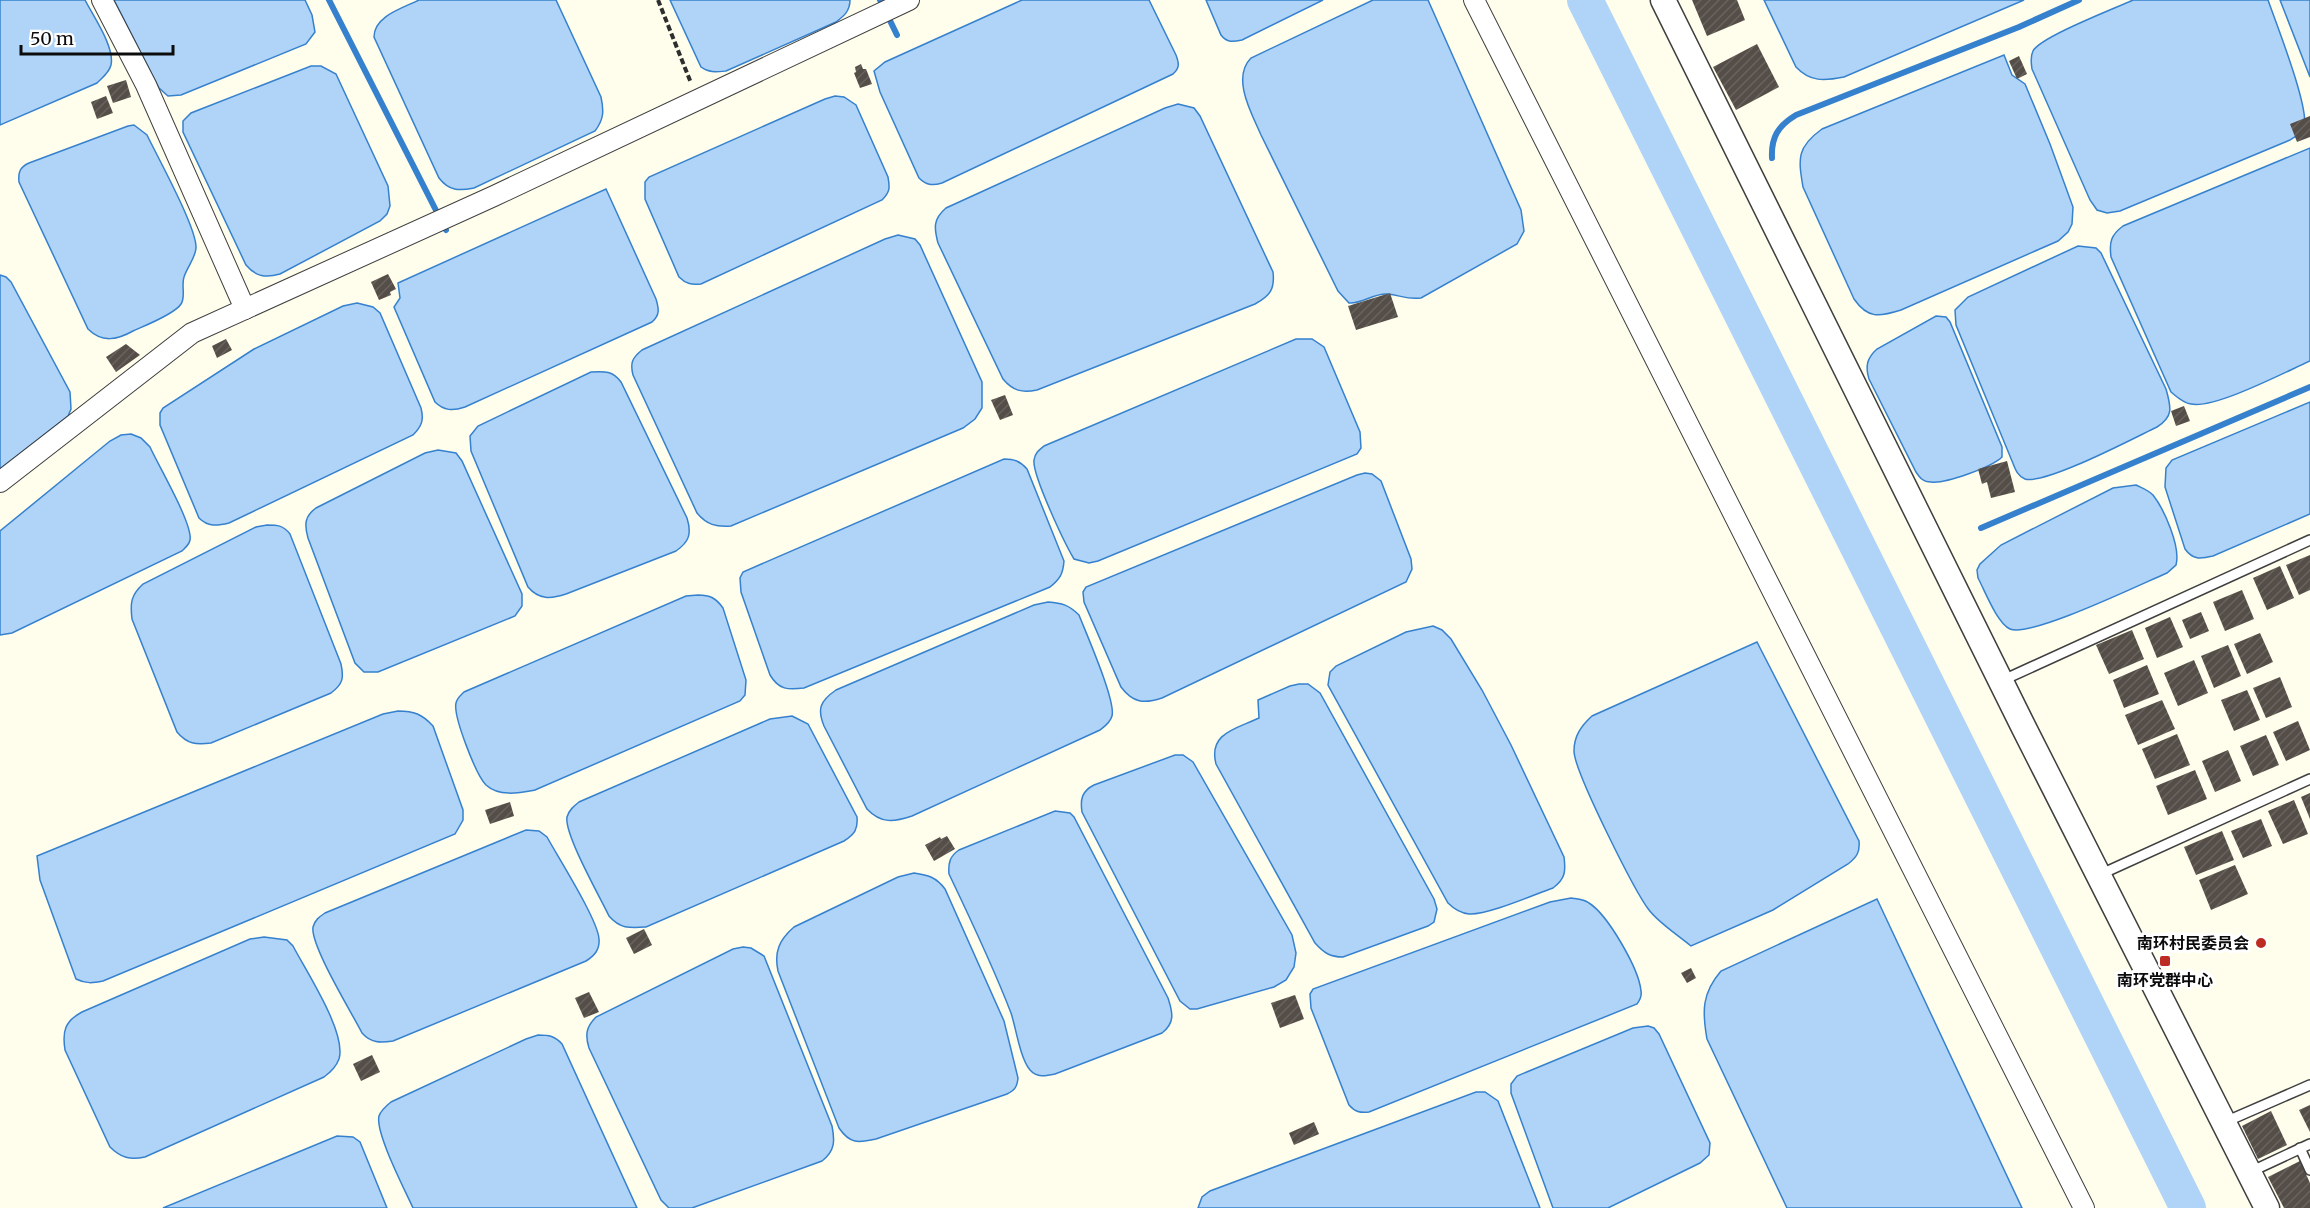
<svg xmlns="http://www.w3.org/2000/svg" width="2310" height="1208" font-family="Merriweather,'Noto Sans SC',serif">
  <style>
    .water { fill: #afd4f7; stroke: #3681ce; stroke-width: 1.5 }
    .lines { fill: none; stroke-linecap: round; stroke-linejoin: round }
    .stream { stroke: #3681ce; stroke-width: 6 }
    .river { stroke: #afd4f7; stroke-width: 36 }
    .building { fill: url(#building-hatch) }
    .service-casing { stroke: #3f3f3f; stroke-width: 12 }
    .minor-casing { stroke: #3f3f3f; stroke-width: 22 }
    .tertiary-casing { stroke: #3f3f3f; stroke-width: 27 }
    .path { stroke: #2e2e2e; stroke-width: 4; stroke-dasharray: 6 3; stroke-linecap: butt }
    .service { stroke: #fff; stroke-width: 9 }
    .minor { stroke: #fff; stroke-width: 20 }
    .tertiary { stroke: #fff; stroke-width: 24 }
    .poi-dot { fill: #bd2c23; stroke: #fff; stroke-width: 2 }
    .labels { text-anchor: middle; stroke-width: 6; stroke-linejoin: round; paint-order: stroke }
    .poi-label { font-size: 16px; font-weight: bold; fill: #0c0c0c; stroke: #fff; text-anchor: end }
  </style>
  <defs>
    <pattern id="building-hatch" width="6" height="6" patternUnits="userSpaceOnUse" patternTransform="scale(1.5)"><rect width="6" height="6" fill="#554e48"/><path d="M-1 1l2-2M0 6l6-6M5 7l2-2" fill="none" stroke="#68635e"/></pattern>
  </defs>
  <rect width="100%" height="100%" fill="#fffdeb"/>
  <g class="water">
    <path d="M0 0H85C93 16 115 47 111 65 109 73 102 78 97 83L0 125Z"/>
    <path d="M114 0H305L312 15 315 32 306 44 181 95 168 96 159 88Z"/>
    <path d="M419 0H556L601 97C604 111 604 119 595 131L474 188C459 191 449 191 439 178L374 37C374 16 403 8 419 0Z"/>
    <path d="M670 0H850C850 11 844 16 836 22L726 71C716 72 709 73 701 67Z"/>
    <path d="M1022 0H1149L1176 55C1179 63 1180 68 1173 74L942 183C932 186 926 185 919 178L880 92 874 71 885 62Z"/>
    <path d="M1206 0H1323L1242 40C1233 42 1227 43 1221 35Z"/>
    <path d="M1373 0H1428L1521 210 1524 231 1517 244 1421 298C1406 300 1401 295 1387 294 1374 293 1362 304 1349 303L1338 291 1261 135C1252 114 1231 78 1251 58Z"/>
    <path d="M1764 0H2024L1844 77C1824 81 1810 82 1796 67Z"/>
    <path d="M2133 0H2268C2276 23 2310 109 2304 127 2302 133 2295 137 2290 140L2120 211 2107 213 2097 210 2090 200 2032 69C2031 63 2030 57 2033 51 2040 37 2116 8 2133 0Z"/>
    <path d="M2280 0H2310V77Z"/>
    <path d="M2004 55 2012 75 2025 84 2050 144 2073 207 2072 224 2068 232 2058 241 1901 310C1879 317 1868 319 1854 299L1803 187C1798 158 1797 147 1822 129Z"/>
    <path d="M311 66H321L336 74 388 186 390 206 387 214 380 221 280 274C266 278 256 277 246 265L183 132V121L191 113Z"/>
    <path d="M835 96 844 97 856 105 888 177C890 188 890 192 882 200L701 284C692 285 686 284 679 277L645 199V182L649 177 825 99Z"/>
    <path d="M1178 104 1194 108 1200 116 1273 272C1275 289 1270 296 1255 304L1037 390C1022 393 1013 391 1003 379L938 243C934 228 933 219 946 208L1165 108Z"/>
    <path d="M134 125 147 135C157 156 197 228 196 248 195 259 187 267 184 277 181 285 186 297 181 304 175 314 144 326 133 331 117 340 102 343 88 329L19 182C18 172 20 167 29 163L128 126Z"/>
    <path d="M2310 148V361C2285 372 2215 409 2191 404 2183 403 2177 397 2171 392L2111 257C2109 242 2111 235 2123 226Z"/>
    <path d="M606 189 656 299C659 309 660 315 652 322L465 407C453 411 444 411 435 402L394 307 400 298 398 283Z"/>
    <path d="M898 235 915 239 920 245 982 382V408L975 419 963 428 731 526C716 527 707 525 697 513L633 375C630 363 632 358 642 350L885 239Z"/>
    <path d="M2078 246 2096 248 2101 253 2166 389C2171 407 2174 416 2157 427 2134 438 2045 485 2025 479 2017 476 2015 468 2012 461L1956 325 1955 310 1968 297Z"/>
    <path d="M0 275 6 277 11 282 70 392 71 409 68 416 0 469Z"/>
    <path d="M357 303 373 307 380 313 421 408C424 420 422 426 413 435L229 523C217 526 208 527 199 518L160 425V413L163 408 254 349 343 306Z"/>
    <path d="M1936 316 1946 317 1950 322 2002 447V457C1992 467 1945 484 1931 482 1923 482 1920 478 1916 472L1869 379C1865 366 1867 358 1877 349Z"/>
    <path d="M1296 339H1312L1324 347 1360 432 1361 448 1357 454 1098 561 1089 563 1074 559C1065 544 1032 475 1034 460 1035 453 1039 450 1044 446Z"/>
    <path d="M591 372C605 371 613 371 621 382L687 518C692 534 689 542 676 551L566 594C551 599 539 600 528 587L471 451 470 436 478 426Z"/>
    <path d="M2310 402V514L2213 556C2200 559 2193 560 2185 549L2165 487 2166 468 2172 460Z"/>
    <path d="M131 434 141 438 150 447C158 465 193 524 190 540 189 545 185 548 182 551L12 633 0 635V531L110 441 121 435Z"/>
    <path d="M438 450 456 453 462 461 522 594V606L515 616 378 672H364L355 663 308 538C304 524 305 516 316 508L425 453Z"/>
    <path d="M1004 459C1014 459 1020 461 1027 469L1064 561C1063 574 1060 579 1050 587L804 688C788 690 779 690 770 675L741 592 740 578 743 572Z"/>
    <path d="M1365 473 1372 474 1381 481 1411 559 1412 569 1406 582 1162 698C1144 704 1133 703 1121 687L1084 602 1083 592 1086 587 1357 475Z"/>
    <path d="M2136 485C2142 488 2148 490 2153 495 2164 509 2181 547 2176 565L2167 573C2141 584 2030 638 2010 629 1997 623 1985 591 1978 578L1977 570 1980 564 2001 545 2113 488Z"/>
    <path d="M267 525C277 525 283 525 290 534L341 664C344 678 343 684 331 693L211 743C196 745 187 744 177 732L132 619C130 603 131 595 143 584L256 527Z"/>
    <path d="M698 595C710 595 716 598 723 608L746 680 745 695 740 701 535 790C519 793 499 797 486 785 476 775 453 716 456 703 457 698 461 695 464 692L686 596Z"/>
    <path d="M1048 602C1062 603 1069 605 1079 615 1086 633 1116 701 1112 716 1110 723 1105 726 1100 730L912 816C894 822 881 824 867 809L824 726C817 709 820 701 836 690L1034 605Z"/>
    <path d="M1433 626 1442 630 1451 639 1482 690 1511 745 1564 857C1566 872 1565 879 1553 888 1533 895 1488 915 1469 914 1460 913 1454 909 1448 903L1328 685 1330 672 1336 666 1406 632Z"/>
    <path d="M1757 642 1859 841C1860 852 1857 857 1848 864L1773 910 1691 946C1678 935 1660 924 1649 910 1635 892 1574 771 1574 751 1574 736 1581 726 1592 716Z"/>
    <path d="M1299 684H1308L1320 693 1434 899 1437 909 1434 922 1428 926 1343 957C1330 957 1324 953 1315 943L1216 764C1208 733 1236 729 1259 718L1258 700 1290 686Z"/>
    <path d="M398 711C414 711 422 714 433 726L463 810V820L455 834 103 981C93 983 86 984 76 979L40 880 37 856 383 714Z"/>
    <path d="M792 716 808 724 857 817C858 829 855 834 844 841L646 927C630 928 620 929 609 916 600 897 564 834 567 817 569 810 574 806 579 802L770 719Z"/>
    <path d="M1175 755H1183L1193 762 1292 935 1296 953 1294 967 1286 980 1274 987 1197 1009H1190L1180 1001 1082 812C1080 799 1082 791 1094 785Z"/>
    <path d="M1055 811 1070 813 1074 817 1168 998C1173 1013 1175 1023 1162 1033L1055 1074C1046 1076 1037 1078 1030 1070 1020 1058 1016 1028 1011 1013 993 966 971 920 949 874 948 863 950 856 959 850Z"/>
    <path d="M526 830 539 831 547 837C558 857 598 920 599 939 600 950 594 956 586 961L393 1041C380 1043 371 1043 362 1033 352 1013 310 945 313 927 315 920 319 917 325 913Z"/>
    <path d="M914 873C928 875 936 877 945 889L1004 1021 1018 1078C1017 1087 1015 1090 1007 1094L876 1139C858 1143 850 1144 839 1128L778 971C774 952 779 940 794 927L898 877Z"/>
    <path d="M1571 898C1578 899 1584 899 1589 903 1608 915 1639 969 1641 991 1642 996 1640 1000 1637 1004L1369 1112C1360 1113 1355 1112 1349 1105L1311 1008 1310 994 1313 989 1550 902Z"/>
    <path d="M1877 899 2022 1208H1787L1707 1039C1702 1011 1702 993 1721 971Z"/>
    <path d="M264 937 287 940 293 946C306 971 347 1033 339 1059 336 1067 331 1072 324 1077L145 1157C130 1160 121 1158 110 1147L65 1050C62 1031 65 1021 82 1012L250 939Z"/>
    <path d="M743 947 751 948 764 956 832 1126C835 1141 835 1151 822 1161L692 1208H669L661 1200 589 1048C585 1035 586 1027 596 1017L733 949Z"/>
    <path d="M1648 1026 1654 1028 1659 1034 1710 1143 1709 1155 1700 1163 1608 1208H1553L1511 1093V1084L1517 1076 1633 1028Z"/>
    <path d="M538 1035C549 1035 555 1036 562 1044L637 1208H413C405 1190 375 1133 379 1116 381 1110 386 1106 391 1102L526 1039Z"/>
    <path d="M1476 1092H1485L1498 1101 1540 1208H1198L1202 1197 1210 1191Z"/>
    <path d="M337 1136 353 1137 360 1142 387 1208H163Z"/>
  </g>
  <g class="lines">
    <g class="stream">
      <path d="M329 0 446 230"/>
      <path d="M880 0 897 35"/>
      <path d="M1772 158C1771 137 1778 126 1796 115L2019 27 2079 0"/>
      <path d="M1981 528 2310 387"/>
    </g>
    <path class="river" d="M1585 0 2188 1208"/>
  </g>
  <g class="building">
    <path d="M1692 0H1737L1745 20 1707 36Z"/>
    <path d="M1757 44 1779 87 1736 110 1713 67Z"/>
    <path d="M2019 56 2027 74 2017 79 2009 61Z"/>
    <path d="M861 64 863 69H866L872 84 860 88 854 73 856 72 855 67Z"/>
    <path d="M126 80 131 97 113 103 107 86Z"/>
    <path d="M106 96 113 113 97 119 91 102Z"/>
    <path d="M2310 116V137L2297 142 2290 124Z"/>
    <path d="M388 274 396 289 390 292 391 295 379 300 371 282Z"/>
    <path d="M1390 293 1398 317 1356 330 1348 306Z"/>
    <path d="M226 339 232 350 217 358 212 346Z"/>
    <path d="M126 344 140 355 116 372 106 357Z"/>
    <path d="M1005 395 1013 415 1000 420 991 400Z"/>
    <path d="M2184 406 2190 421 2176 426 2171 411Z"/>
    <path d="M2007 461 2015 492 1991 498 1987 482 1982 484 1978 469Z"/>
    <path d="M2310 555V590L2299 595 2286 565Z"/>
    <path d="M2280 566 2294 598 2267 610 2253 578Z"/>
    <path d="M2242 590 2254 619 2225 631 2213 602Z"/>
    <path d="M2201 612 2209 631 2190 639 2182 620Z"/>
    <path d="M2170 617 2183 647 2157 658 2145 628Z"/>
    <path d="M2132 630 2144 659 2109 674 2096 645Z"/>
    <path d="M2260 633 2273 662 2247 674 2234 644Z"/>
    <path d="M2228 645 2241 676 2214 688 2201 656Z"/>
    <path d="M2194 660 2208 693 2178 706 2164 673Z"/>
    <path d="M2147 665 2159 694 2124 708 2113 680Z"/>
    <path d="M2280 677 2292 707 2266 718 2253 688Z"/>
    <path d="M2247 690 2260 720 2234 731 2221 700Z"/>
    <path d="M2162 700 2175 729 2138 745 2125 715Z"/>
    <path d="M2298 721 2310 750 2286 761 2273 732Z"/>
    <path d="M2177 734 2190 765 2155 779 2142 749Z"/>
    <path d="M2266 735 2279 765 2253 776 2240 746Z"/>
    <path d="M2228 750 2241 781 2215 792 2202 761Z"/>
    <path d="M2195 770 2207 799 2168 815 2156 786Z"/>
    <path d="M2310 793V819L2301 797Z"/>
    <path d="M2294 800 2308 834 2283 844 2268 811Z"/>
    <path d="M510 802 514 816 490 824 485 810Z"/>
    <path d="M2261 819 2272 846 2243 858 2231 831Z"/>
    <path d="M2222 831 2234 860 2196 875 2184 847Z"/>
    <path d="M947 836 955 849 934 861 925 845 940 837 941 839Z"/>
    <path d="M2235 865 2248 894 2211 910 2199 880Z"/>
    <path d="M644 929 652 945 634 954 626 938Z"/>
    <path d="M1691 968 1696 978 1687 983 1681 973Z"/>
    <path d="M589 992 599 1012 584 1018 575 998Z"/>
    <path d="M1295 995 1304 1019 1280 1028 1271 1003Z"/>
    <path d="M372 1055 380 1072 361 1081 353 1064Z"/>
    <path d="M2310 1105V1132L2299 1110Z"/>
    <path d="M2271 1111 2287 1145 2258 1159 2242 1126Z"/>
    <path d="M1314 1122 1319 1134 1294 1145 1289 1133Z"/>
    <path d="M2300 1161 2310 1183V1208H2284L2268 1177Z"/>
  </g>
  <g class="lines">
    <defs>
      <g id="service">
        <path d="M2001 681 2310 540"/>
        <path d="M2099 875 2310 779"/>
        <path d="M2225 1122 2310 1085"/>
        <path d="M2300 1148 2310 1170"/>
        <path d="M2250 1172 2310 1144"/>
      </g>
      <g id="minor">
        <path d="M102 0 146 85 245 309"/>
        <path d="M1474 0 2084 1208"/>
        <path d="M0 482 192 333 494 196 909 0"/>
      </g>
      <path id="tertiary" d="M1663 0 2024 728 2267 1208"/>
    </defs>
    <use href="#service" class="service-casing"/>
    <use href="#minor" class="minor-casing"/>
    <use href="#tertiary" class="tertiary-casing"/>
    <path class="path" d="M658 0 691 83"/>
    <use href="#service" class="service"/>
    <use href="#minor" class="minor"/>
    <use href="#tertiary" class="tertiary"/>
  </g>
  <g class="poi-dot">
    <circle cx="2261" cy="943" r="6"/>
    <rect x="2159" y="955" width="12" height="12" rx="3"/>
  </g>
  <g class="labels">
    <g class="poi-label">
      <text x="2249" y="949">南环村民委员会</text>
      <text x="2165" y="986" text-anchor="middle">南环党群中心</text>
    </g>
  </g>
  <path d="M21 45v9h152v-9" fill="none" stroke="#0c0c0c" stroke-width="3"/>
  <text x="30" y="45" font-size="18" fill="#0c0c0c" stroke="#ffffff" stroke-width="4.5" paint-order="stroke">50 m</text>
</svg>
